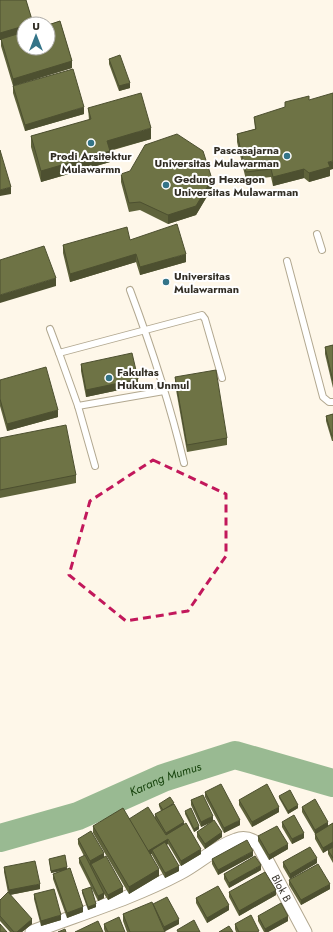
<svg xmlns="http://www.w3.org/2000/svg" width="333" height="932" font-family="Jost,sans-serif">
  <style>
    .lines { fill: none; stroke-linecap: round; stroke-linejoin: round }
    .river { stroke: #99ba92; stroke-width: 28 }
    .lane-casing { stroke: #b2a890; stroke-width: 8 }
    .street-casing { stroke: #b2a890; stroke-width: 15 }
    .lane { stroke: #fff; stroke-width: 6 }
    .street { stroke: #fff; stroke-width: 13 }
    .wall { fill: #5f633b }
    .shaded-wall { fill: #4d5030 }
    .building { fill: #6e7345; stroke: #4d5030 }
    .marked { fill: none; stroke: #c2185b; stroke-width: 3; stroke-dasharray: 8 5; stroke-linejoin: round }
    .poi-dot { fill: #347488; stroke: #fff; stroke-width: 1.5 }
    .labels { text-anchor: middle; stroke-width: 4; stroke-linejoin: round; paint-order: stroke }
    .poi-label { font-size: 11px; font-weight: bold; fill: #312d24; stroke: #fff; text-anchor: start }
    .street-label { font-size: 11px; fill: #312d24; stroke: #fff }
    .water-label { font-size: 12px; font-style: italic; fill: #16430c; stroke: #fff }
  </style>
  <rect width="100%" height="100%" fill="#fef7e9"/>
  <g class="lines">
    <path class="river" id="s1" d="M0 838 78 816 163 778 235 755 333 783"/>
    <defs>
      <g id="lane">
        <path d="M317 234 322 250"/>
        <path d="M287 261 323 397 329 402H333"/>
        <path d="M130 290C151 346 170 404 184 463"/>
        <path d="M50 329 59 353 202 315 205 319 222 378"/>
        <path d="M59 353 78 406 95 466"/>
        <path d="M78 406 164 391"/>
      </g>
      <g id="street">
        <path id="s2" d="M32 932C82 913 133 898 180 873 199 863 215 847 236 840 244 837 251 839 258 844L305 932"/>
      </g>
    </defs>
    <use href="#lane" class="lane-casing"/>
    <use href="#street" class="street-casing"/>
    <use href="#lane" class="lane"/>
    <use href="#street" class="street"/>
  </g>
  <g class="wall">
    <path d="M0 0H26L33 24H24V48H48V25L60 21 72 61V68L13 86 1 46V40H0Z"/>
    <path d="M109 59 130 88 119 91 109 64Z"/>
    <path d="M13 86 84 114 25 131 13 93Z"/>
    <path d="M88 108 151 139 110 151V162L41 182 31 147V136L89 120Z"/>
    <path d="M254 117 330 170V176L309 182 304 178 273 186 271 177 246 180 237 142V134L255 129Z"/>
    <path d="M121 174 212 188 196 215 168 224 140 210 129 212 121 182Z"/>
    <path d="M130 240 186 262 140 275 136 262 70 282 63 253V245Z"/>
    <path d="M333 345V388L325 354V347Z"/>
    <path d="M81 364 138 386 86 397 81 371Z"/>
    <path d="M175 377 227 438V445L187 452 175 384Z"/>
    <path d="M0 380 58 417 7 431 0 406Z"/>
    <path d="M333 414V441H332L326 421V416Z"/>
    <path d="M0 438 76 475V483L0 498Z"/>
    <path d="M205 792 240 825 224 833 205 797Z"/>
    <path d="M279 796 298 808 288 814 279 798Z"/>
    <path d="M191 800 213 821 222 837 205 849 197 837V832L212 822 201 827 191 805Z"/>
    <path d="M239 800 279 812 252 827 239 805Z"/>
    <path d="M159 804H174L184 825 201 854 181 866 168 844 166 845 179 871 165 878 152 855V854H151L159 876 129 894 93 833V826L129 819H155V814L161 811 159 806Z"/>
    <path d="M302 807 328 826 333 823V863L328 854V850L323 853 315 839V834L302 812Z"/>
    <path d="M185 811 199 829 194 832 185 814Z"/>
    <path d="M282 822 304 838 292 844 282 827Z"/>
    <path d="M258 836 288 849 269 860 258 841Z"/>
    <path d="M78 839 104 857 123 892 108 900 104 894V898L98 901 79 863V858L84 856 78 844Z"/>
    <path d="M253 856 218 875 212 864V859Z"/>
    <path d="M49 859 67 869 83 912 67 918 53 879V874L60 871 51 873Z"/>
    <path d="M283 862 317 863 290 879 283 867Z"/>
    <path d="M4 867 40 889 10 895 32 924 22 932H10L0 921V900L8 893 4 872Z"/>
    <path d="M261 870 229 888 224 879V874Z"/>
    <path d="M289 880 330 889 301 905 289 885Z"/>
    <path d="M82 890 96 907 88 910 82 893Z"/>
    <path d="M229 892 276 895 239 916 229 897Z"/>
    <path d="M34 894 61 920 41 926 34 899Z"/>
    <path d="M196 898 229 910 207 923 196 903Z"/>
    <path d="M153 904 179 924 164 931 165 932H127L123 921V914Z"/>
    <path d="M258 916 288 921 268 932H264L258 921Z"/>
    <path d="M104 924 125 932H105L104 929Z"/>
    <path d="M235 924 259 932H236L235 929Z"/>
  </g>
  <g class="shaded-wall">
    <path d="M24 26V33L0 40V33Z"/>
    <path d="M72 61V68L13 86V79Z"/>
    <path d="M130 83V88L119 91V86Z"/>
    <path d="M84 107V114L25 131V125Z"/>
    <path d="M151 128V139L107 151V141Z"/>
    <path d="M110 151V162L41 182V171Z"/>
    <path d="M333 161V169L330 170V176L309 182V173L328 162Z"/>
    <path d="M304 169V178L273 186V177Z"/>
    <path d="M212 179V188L196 215 168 224V215Z"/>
    <path d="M11 187V194L0 196V190Z"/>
    <path d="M136 254V262L70 282V274Z"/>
    <path d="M186 254V262L140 275V267Z"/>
    <path d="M56 278V286L0 303V295Z"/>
    <path d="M138 379V386L86 397V390Z"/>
    <path d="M58 410V417L7 431V424Z"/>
    <path d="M298 805V808L288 814V811Z"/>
    <path d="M279 807V812L252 827V822Z"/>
    <path d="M213 816V821L201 827V822Z"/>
    <path d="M240 820V825L224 833V828Z"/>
    <path d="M184 822V827L166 838V833Z"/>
    <path d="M328 822V827L315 835V830Z"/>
    <path d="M199 826V829L194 832V829Z"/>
    <path d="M222 832V837L205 849V844Z"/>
    <path d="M304 833V838L292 844V839Z"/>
    <path d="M168 839V844L153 853 152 850V854L148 856V851Z"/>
    <path d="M333 842V847L323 853V848Z"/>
    <path d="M288 844V849L269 860V855Z"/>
    <path d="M201 849V854L181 866V861Z"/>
    <path d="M253 851V856L218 875V870Z"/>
    <path d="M104 853V858L91 864V865L90 866V861Z"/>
    <path d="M317 858V863L290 879V874Z"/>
    <path d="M261 865V870L229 888V883Z"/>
    <path d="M179 866V871L165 878V873Z"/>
    <path d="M67 867V870L51 873V871Z"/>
    <path d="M159 869V876L129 894V887Z"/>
    <path d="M40 884V889L9 895V890Z"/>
    <path d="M330 884V889L301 905V900Z"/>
    <path d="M123 887V892L108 900V895Z"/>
    <path d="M276 890V895L239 916V911Z"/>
    <path d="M104 893V898L98 901V896Z"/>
    <path d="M96 904V907L88 910V907Z"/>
    <path d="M229 905V910L207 923V918Z"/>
    <path d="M83 907V912L67 918V913Z"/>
    <path d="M61 915V920L41 926V921Z"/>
    <path d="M288 916V921L268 932H265V929Z"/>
    <path d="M32 919V924L22 932H17Z"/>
    <path d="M179 919V924L164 932V927Z"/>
  </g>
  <g class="building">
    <path d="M0 0H26L33 23 29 24H24V26L0 33Z"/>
    <path d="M60 21 72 61 13 79 1 39 24 32V48H48V25Z"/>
    <path d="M120 55 130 83 119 86 109 59Z"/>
    <path d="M73 69 84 107 25 125 13 86Z"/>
    <path d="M141 93 151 128 107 141 110 151 41 171 31 136 91 119 88 108Z"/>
    <path d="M333 93V161L328 162 330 167 309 173 304 169 273 177 271 169 246 172 237 134 256 129 254 117 285 107V102L309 96V100Z"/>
    <path d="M177 134 203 151 212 179 196 206 168 215 140 202 129 203 121 174 130 171 145 145Z"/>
    <path d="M0 150 11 187 0 190Z"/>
    <path d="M177 224 186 254 140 267 136 254 70 274 63 245 127 227 130 240Z"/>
    <path d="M44 246 56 278 0 295V260Z"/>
    <path d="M333 345V381L325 347Z"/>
    <path d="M132 353 138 379 86 390 81 364Z"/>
    <path d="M46 367 58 410 7 424 0 399V380Z"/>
    <path d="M216 370 227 438 187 445 175 377Z"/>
    <path d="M333 414V436H332L326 416Z"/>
    <path d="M66 425 76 475 0 490V438Z"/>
    <path d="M221 784 240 820 224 828 205 792Z"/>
    <path d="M267 784 279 807 252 822 239 800Z"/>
    <path d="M290 790 298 805 288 811 279 796Z"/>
    <path d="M203 795 213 816 201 822 191 800Z"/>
    <path d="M170 797 174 803 163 810 159 804Z"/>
    <path d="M315 799 328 822 315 830 302 807Z"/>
    <path d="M174 804 184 822 166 833 155 814Z"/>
    <path d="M148 807 166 835 186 823 201 849 181 861 168 839 148 851 129 819Z"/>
    <path d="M123 808 159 869 129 887 93 826Z"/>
    <path d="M191 808 199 826 194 829 185 811Z"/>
    <path d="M294 815 304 833 292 839 282 822Z"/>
    <path d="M214 820 222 832 205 844 197 832Z"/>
    <path d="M333 823V842L323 848 315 834Z"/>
    <path d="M277 826 288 844 269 855 258 836Z"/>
    <path d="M91 831 104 853 90 861 78 839Z"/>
    <path d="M247 840 253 851 218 870 212 859Z"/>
    <path d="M165 842 179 866 165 873 152 850Z"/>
    <path d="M310 847 317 858 290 874 283 862Z"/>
    <path d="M333 847V858L328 850Z"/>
    <path d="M65 855 67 867 51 871 49 859Z"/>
    <path d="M85 855 104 893 98 896 79 858Z"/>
    <path d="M106 856 123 887 108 895 91 864Z"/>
    <path d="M255 856 261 865 229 883 224 874Z"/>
    <path d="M35 861 40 884 9 890 4 867Z"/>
    <path d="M318 864 330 884 301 900 289 880Z"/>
    <path d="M70 868 83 907 67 913 53 874Z"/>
    <path d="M265 872 276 890 239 911 229 892Z"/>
    <path d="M218 886 229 905 207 918 196 898Z"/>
    <path d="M91 887 96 904 88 907 82 890Z"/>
    <path d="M54 889 61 915 41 921 34 894Z"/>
    <path d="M8 892 32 919 17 932H14L0 916V900Z"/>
    <path d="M167 897 179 919 164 927 153 904Z"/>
    <path d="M152 902 165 932H130L123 914Z"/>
    <path d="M281 903 288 916 265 929 258 916Z"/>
    <path d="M251 915 259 931 257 932H239L235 924Z"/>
    <path d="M119 917 125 932H108L104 924Z"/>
    <path d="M194 920 200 932H178L177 930Z"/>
    <path d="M98 921 103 932H75Z"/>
    <path d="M0 924 7 932H0Z"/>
    <path d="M229 926 233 932H219Z"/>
    <path d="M65 929 66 932H58Z"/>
  </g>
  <path class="marked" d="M153 460 226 494V556L188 611 126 621 69 575 90 501Z"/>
  <g class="poi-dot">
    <circle cx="91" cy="143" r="4"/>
    <circle cx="287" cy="156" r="4"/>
    <circle cx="166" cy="185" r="4"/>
    <circle cx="166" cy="282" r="4"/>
    <circle cx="109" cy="378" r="4"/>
  </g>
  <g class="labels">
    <g class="poi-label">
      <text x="279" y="154" text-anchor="end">Pascasajarna<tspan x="279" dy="13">Universitas Mulawarman</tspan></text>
      <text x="91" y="160" text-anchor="middle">Prodi Arsitektur<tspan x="91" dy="13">Mulawarmn</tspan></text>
      <text x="174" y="183">Gedung Hexagon<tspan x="174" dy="13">Universitas Mulawarman</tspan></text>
      <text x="174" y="280">Universitas<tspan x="174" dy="13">Mulawarman</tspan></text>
      <text x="117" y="376">Fakultas<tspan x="117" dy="13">Hukum Unmul</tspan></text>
    </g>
    <g class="street-label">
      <text dy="4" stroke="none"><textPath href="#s2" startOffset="298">Blok B</textPath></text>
    </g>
    <g class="water-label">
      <text dy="4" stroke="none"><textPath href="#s1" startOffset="176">Karang Mumus</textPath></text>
    </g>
  </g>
  <g transform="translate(36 36)"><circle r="19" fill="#ffffff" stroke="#adaba7"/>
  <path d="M0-3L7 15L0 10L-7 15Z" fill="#347488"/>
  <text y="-6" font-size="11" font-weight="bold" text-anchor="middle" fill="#312d24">U</text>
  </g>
</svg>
